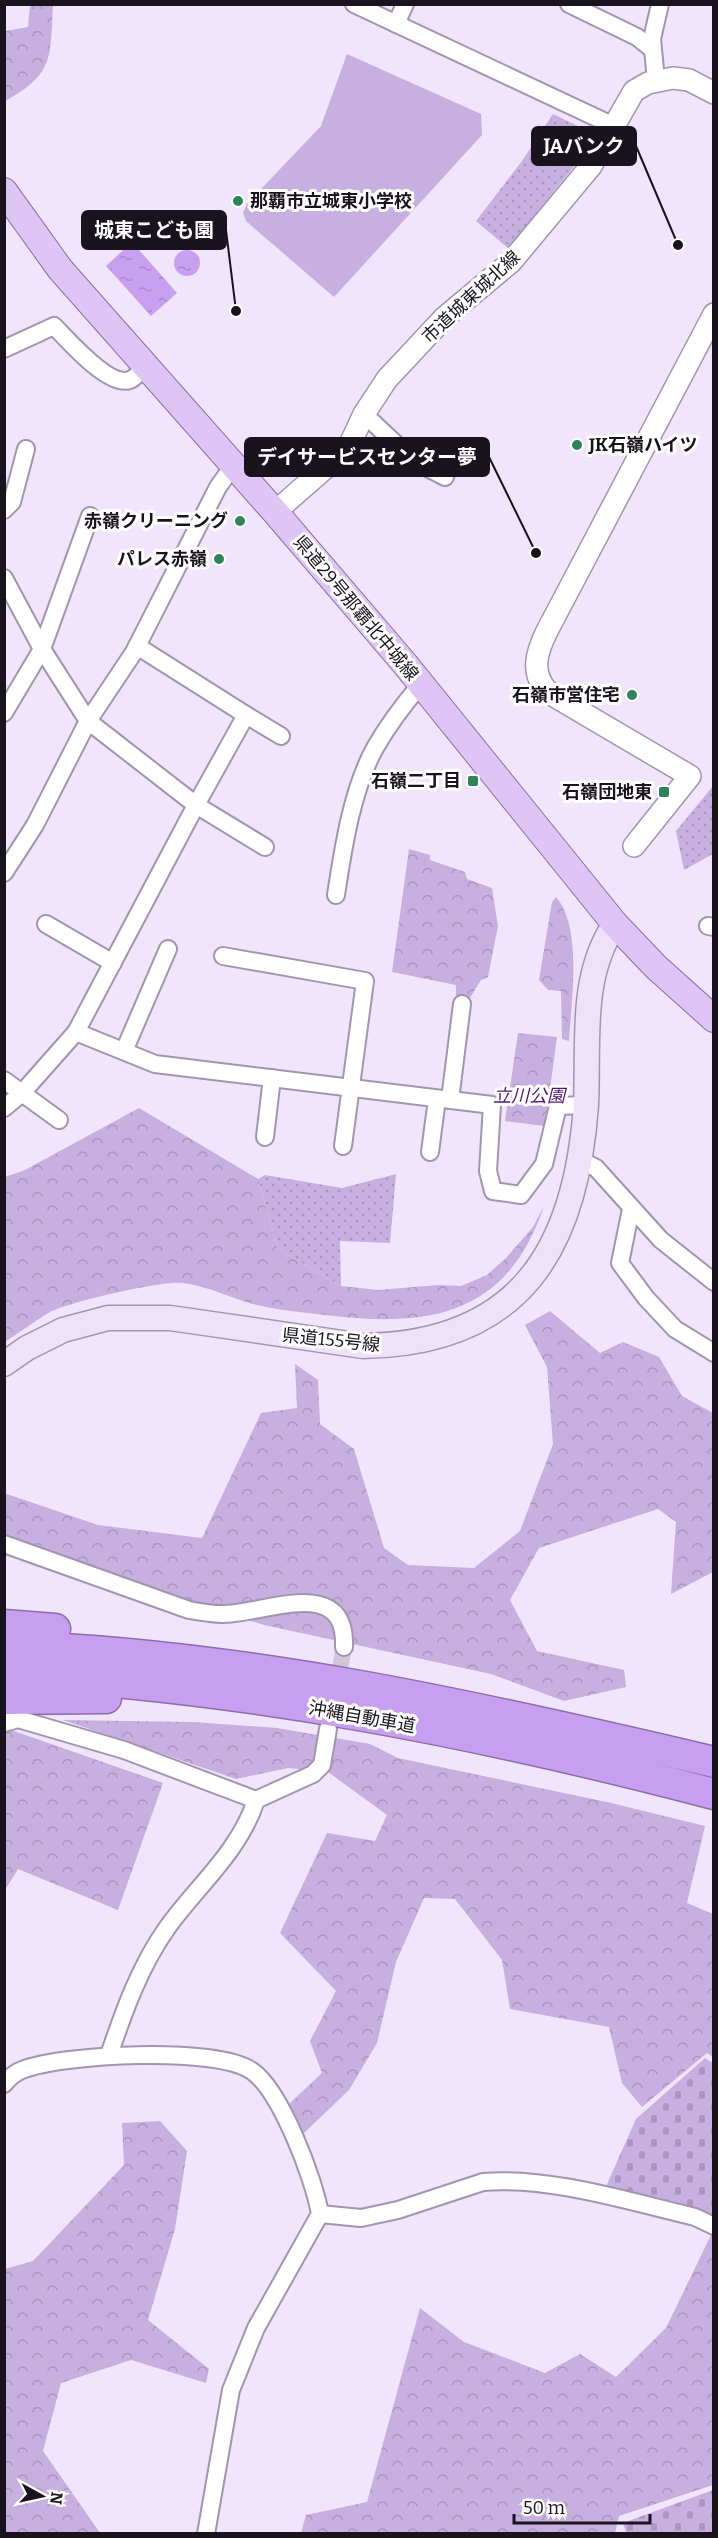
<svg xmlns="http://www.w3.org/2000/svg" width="718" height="2538" font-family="Bitter,'Noto Sans JP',serif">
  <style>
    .grass { fill: url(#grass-dots) }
    .forest { fill: url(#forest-crowns) }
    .cemetery { fill: url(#cemetery-stones) }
    .pitch { fill: #c7afe0 }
    .water { fill: url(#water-ripples) }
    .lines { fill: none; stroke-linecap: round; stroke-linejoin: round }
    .minor-tunnel { stroke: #d0c6da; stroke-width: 16; stroke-dasharray: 16 8; stroke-linecap: butt }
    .minor-casing { stroke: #a295b0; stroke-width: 20 }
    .tertiary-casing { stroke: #a295b0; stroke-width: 24 }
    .secondary-casing { stroke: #a295b0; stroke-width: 27 }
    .primary-casing { stroke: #8a6ea6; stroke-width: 28 }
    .motorway-casing { stroke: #8a6ea6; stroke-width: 33 }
    .minor { stroke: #fff; stroke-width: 16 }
    .tertiary { stroke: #fff; stroke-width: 21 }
    .secondary { stroke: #eee2fa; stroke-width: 24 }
    .primary { stroke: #dec5f6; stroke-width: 26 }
    .motorway { stroke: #c89ff0; stroke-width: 30 }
    .poi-dot { fill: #2e8458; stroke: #fff; stroke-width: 2 }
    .labels { text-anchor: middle; stroke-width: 6; stroke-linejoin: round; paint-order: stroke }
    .poi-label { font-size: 18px; font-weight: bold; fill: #18131c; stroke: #fff; text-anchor: end }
    .street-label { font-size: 18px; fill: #18131c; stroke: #fff }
    .park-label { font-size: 18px; font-style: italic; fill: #4e1673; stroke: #fff }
    .leader { fill: none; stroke: #18131c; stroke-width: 2 }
    .callout-dot { fill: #18131c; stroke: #fff; stroke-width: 2 }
    .callout { fill: #18131c; stroke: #18131c; stroke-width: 2 }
    .callout-label { font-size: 20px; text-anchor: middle; font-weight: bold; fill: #fff }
  </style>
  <defs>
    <pattern id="grass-dots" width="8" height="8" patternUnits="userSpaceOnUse" patternTransform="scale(1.5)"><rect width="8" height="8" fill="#c7afe0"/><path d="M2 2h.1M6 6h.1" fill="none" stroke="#aa96c0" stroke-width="1.8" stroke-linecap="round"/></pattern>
    <pattern id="forest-crowns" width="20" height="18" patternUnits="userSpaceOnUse" patternTransform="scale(1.5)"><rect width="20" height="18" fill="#c7afe0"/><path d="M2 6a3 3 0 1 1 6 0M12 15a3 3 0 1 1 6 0" fill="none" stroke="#aa96c0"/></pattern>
    <pattern id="cemetery-stones" width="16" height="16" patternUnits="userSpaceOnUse" patternTransform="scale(1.5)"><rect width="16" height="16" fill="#c7afe0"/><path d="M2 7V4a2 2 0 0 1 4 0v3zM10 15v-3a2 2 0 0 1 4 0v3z" fill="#aa96c0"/></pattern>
    <pattern id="water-ripples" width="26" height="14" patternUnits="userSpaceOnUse" patternTransform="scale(1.5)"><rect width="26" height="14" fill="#c9a0f0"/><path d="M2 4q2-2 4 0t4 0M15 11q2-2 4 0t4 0" fill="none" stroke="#ac89cd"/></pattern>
  </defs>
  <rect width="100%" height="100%" fill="#f0e5fc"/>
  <g class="grass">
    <path d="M553 114 582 128 588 143 572 169 508 248 476 221 522 161Z"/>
    <path d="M713 786V854L684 870 676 831Z"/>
    <path d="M396 1174 390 1243 340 1241 341 1286 278 1249 258 1179 265 1175 342 1188Z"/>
  </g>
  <g class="forest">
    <path d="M30 5H53C50 57 55 74 5 101V31L28 27Z"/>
    <path d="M409 849 430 855V860L465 872 467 879 492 888 498 926 488 977 481 980 468 1001 456 999V985L392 972Z"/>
    <path d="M556 897C583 928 571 1002 569 1041L562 1039 561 991 548 990 539 980 552 902Z"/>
    <path d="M518 1033 557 1037 545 1126 505 1121Z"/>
    <path d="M139 1108 258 1179 278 1249 341 1286 378 1290 438 1285 461 1286 487 1275 506 1258 533 1227 544 1206C507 1316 429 1328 325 1315 304 1312 282 1311 262 1306 236 1301 210 1286 183 1283 163 1280 69 1302 50 1312 35 1321 20 1332 5 1342V1177L25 1170Z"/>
    <path d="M550 1311 600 1353 623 1342 659 1357 682 1396 713 1413V1572L671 1594 676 1522 658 1509 539 1548 510 1600 537 1651 624 1670 626 1687 564 1701 491 1674 264 1625 197 1604 5 1534 4 1493 98 1525 202 1538 261 1413 297 1408 295 1364 318 1380 320 1424 354 1449 384 1548 408 1565 474 1568 520 1531 553 1444 547 1367 525 1325Z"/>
    <path d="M63 1720 193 1722 277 1728 370 1744 398 1758 607 1802 705 1826 687 1903 713 1914V2057L707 2053 642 2107 622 2083 609 2027 510 2009 502 1960 455 1899 424 1898 396 1962 377 2043 349 2090 303 2134 289 2104 322 2073 310 2041 336 1991 280 1933 327 1833 375 1841 387 1815 328 1772 288 1768 236 1779Z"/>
    <path d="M11 1730 163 1783 118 1910 18 1869 5 1890 4 1732Z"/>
    <path d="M160 2121 187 2151 175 2229 148 2320 209 2369 206 2383 131 2360 61 2383 43 2451 100 2533H5V2269L33 2261 124 2165 122 2123Z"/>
    <path d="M711 2235 714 2237 713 2485 619 2516 615 2533H301L306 2515 367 2502 420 2308 464 2342 545 2373 580 2354 616 2377 666 2328Z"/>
  </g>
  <g class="cemetery">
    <path d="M705 2058 713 2063V2216L604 2191 636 2119Z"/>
    <path d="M713 2490V2533H626L623 2523Z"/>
  </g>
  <path class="pitch" d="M347 54 481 114 482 135 334 297 246 221 243 213 247 204 321 126Z"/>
  <g class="water">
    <path d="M132 242 177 293 151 316 106 266Z"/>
    <circle cx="187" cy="263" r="13"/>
  </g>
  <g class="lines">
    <path class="minor-tunnel" d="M336 1690 344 1647"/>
    <defs>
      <g id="minor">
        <path d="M354 4 614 126"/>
        <path d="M569 4 637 37 652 49"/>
        <path d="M396 24 405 4"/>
        <path d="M656 80 652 39 660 4"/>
        <path d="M4 349 54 326C68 340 109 388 130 380 135 378 141 371 145 367"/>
        <path d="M364 414 414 461 445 477"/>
        <path d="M4 510 12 502 26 449"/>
        <path d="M4 578 42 649 88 721 196 805 76 1032 155 1064 492 1105 488 1171 493 1191 521 1195 544 1164 558 1106 586 1105"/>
        <path d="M137 646 246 715 196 805 265 847"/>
        <path d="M4 713 42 649 90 516"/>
        <path d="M246 715 281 736"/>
        <path d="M4 873 35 825 88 721 134 652 218 487 233 466"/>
        <path d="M336 895C343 849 352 789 375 748 388 725 404 704 421 684"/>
        <path d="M46 924 113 963"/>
        <path d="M708 926 714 927"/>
        <path d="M223 956 365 981 343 1146"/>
        <path d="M124 1051 168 949"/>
        <path d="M4 1080 59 1120"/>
        <path d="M450 1100 462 1004"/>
        <path d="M4 1108 22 1093 76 1032"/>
        <path d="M265 1137 272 1078"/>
        <path d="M430 1152 437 1099"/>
        <path d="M580 1160 596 1168 661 1240 714 1282"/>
        <path d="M631 1209 620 1263 646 1298 675 1329 714 1353"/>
        <path d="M4 1544 189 1610C200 1612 211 1614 222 1614 265 1614 347 1574 344 1647"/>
        <path d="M4 1723 18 1719 124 1750 256 1800"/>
        <path d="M109 2055C124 2011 140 1966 167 1928 197 1886 240 1851 256 1800L313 1774 322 1765 328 1729"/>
        <path d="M4 2084C9 2078 14 2073 22 2070 62 2054 217 2046 252 2071 281 2091 314 2179 320 2214L256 2328 231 2390 206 2534"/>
        <path d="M320 2214 361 2218 398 2210 483 2182C548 2176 631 2202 695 2217L714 2226"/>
      </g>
      <g id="tertiary">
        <path d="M275 512 339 456 350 444 364 414 387 379 445 317 511 262 591 166 634 91 648 83 673 78 689 80 714 93"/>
        <path d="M634 846 690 776 549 693C530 674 536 653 547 631L714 314"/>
      </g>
      <path id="secondary" d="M4 1364 27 1348 63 1330 108 1318H170L363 1346C520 1344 576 1249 586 1105 589 1043 579 977 615 924"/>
      <path id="primary" d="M4 191 60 269 275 512 405 664 615 924 656 967 714 1019"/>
      <g id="motorway">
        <path d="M4 1625 55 1629"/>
        <path d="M4 1646C245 1654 481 1707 714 1762"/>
        <path d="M4 1674C244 1686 482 1733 714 1794"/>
        <path d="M4 1699 106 1698"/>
      </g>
    </defs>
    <use href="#minor" class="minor-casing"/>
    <use href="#tertiary" class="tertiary-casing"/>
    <use href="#secondary" class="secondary-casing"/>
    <use href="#primary" class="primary-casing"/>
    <use href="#motorway" class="motorway-casing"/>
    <use href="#minor" class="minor"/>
    <use href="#tertiary" class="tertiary"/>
    <use href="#secondary" class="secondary"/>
    <use href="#primary" class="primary"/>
    <use href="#motorway" class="motorway"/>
  </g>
  <g class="poi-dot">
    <circle cx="238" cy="201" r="6"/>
    <circle cx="577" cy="445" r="6"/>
    <circle cx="240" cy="521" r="6"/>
    <circle cx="219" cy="559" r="6"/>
    <circle cx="632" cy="695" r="6"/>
    <rect x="467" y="775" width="12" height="12" rx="3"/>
    <rect x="658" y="786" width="12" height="12" rx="3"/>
  </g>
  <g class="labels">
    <g class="poi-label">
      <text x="250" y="207" text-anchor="start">那覇市立城東小学校</text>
      <text x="589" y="451" text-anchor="start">JK石嶺ハイツ</text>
      <text x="228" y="527">赤嶺クリーニング</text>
      <text x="207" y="565">パレス赤嶺</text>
      <text x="620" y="701">石嶺市営住宅</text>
      <text x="461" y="787">石嶺二丁目</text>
      <text x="652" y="798">石嶺団地東</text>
    </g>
    <g class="street-label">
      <text transform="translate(471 297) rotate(-43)" y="6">市道城東城北線</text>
      <text transform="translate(356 608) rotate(50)" y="6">県道29号那覇北中城線</text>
      <text transform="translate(331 1340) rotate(6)" y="6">県道155号線</text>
      <text transform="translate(362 1717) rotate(10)" y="6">沖縄自動車道</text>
    </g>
    <g class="park-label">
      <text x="529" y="1102">立川公園</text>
    </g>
  </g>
  <path class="leader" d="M678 245L636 146M236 311L226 230M536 553L489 457"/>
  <g class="callout-dot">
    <circle cx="678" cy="245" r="6"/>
    <circle cx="236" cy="311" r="6"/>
    <circle cx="536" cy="553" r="6"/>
  </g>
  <g class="callout">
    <rect x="532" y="127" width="104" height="38" rx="6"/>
    <rect x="82" y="211" width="144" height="38" rx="6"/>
    <rect x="245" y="438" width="244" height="38" rx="6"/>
  </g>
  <g class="callout-label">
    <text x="584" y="153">JAバンク</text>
    <text x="154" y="237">城東こども園</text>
    <text x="367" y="464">デイサービスセンター夢</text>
  </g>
  <rect width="718" height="2538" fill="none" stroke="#18131c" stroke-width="12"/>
  <g transform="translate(42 2496) rotate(98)" stroke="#ffffff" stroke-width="4.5" paint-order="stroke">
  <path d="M0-4.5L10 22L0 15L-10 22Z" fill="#18131c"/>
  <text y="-9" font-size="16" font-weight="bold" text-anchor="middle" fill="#18131c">N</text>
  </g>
  <path d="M514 2514v9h136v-9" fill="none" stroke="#18131c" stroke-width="3"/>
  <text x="523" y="2514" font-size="18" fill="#18131c" stroke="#ffffff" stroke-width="4.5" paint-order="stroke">50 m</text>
</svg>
